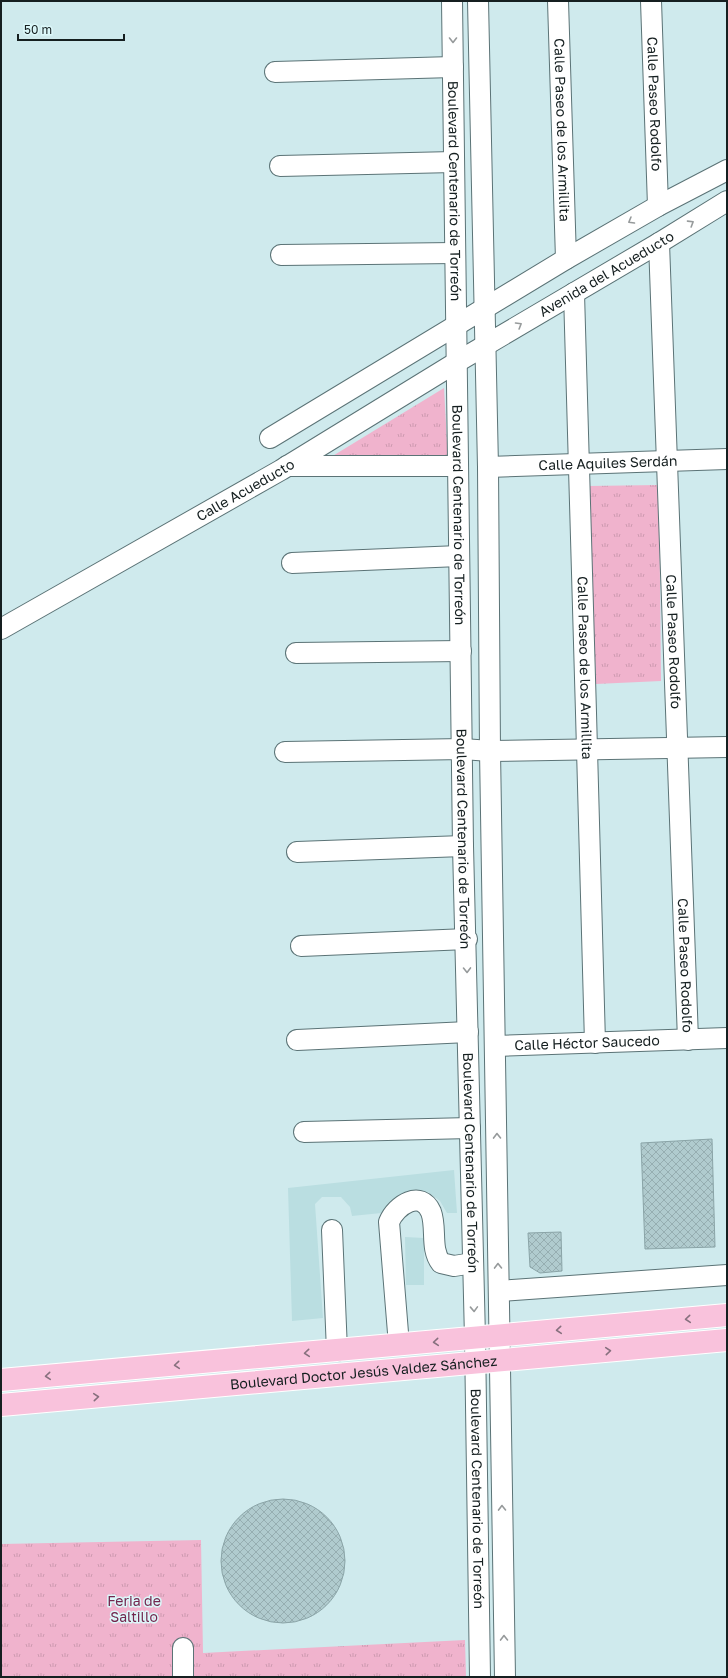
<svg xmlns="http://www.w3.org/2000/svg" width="728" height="1678" font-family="'Golos Text',sans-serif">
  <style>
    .built { fill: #badee1 }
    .park { fill: url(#park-tufts) }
    .building { fill: url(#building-cross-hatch); stroke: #8aa4a7 }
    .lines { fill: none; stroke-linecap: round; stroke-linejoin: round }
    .minor-casing { stroke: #5b7376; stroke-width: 22 }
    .major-casing { stroke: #fff; stroke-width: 24 }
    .minor { stroke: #fff; stroke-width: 20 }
    .major { stroke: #f9c2dc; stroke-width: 22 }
    .oneway { stroke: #969a9b }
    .oneway2 { stroke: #87707e }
    .labels { text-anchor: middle; stroke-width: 3; stroke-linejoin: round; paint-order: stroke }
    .street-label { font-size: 14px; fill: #151f20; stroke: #dcf8fa }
    .park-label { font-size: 14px; fill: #73264e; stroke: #dcf8fa }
  </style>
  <defs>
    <pattern id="park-tufts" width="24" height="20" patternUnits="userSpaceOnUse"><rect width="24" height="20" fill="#f0b3cd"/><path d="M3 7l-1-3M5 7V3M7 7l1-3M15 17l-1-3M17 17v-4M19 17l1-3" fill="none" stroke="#cd9ab0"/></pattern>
    <pattern id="building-cross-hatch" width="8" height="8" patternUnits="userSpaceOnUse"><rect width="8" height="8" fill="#b0cbce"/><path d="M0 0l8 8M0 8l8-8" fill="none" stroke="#96aeb1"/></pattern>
  </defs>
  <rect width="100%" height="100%" fill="#cfeaed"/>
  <g class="built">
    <path d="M454 1170 457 1213H447L440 1201 428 1192 416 1190 405 1192 397 1200 391 1212 352 1216 350 1207 341 1197H322L315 1204 323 1318 292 1321 288 1188Z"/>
    <path d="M405 1237 424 1238V1285H406Z"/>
  </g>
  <g class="park">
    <path d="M444 388 448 461 331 457Z"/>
    <path d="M659 485 661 681 596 684 588 486Z"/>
    <path d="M201 1540 203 1653 465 1640 466 1677H1V1544Z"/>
  </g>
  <g class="building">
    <path d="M712 1139 715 1247 645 1249 641 1143Z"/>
    <path d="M561 1232 562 1271 540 1273 530 1267 528 1233Z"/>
    <circle cx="283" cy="1561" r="62"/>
  </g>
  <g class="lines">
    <defs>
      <g id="minor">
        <path id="s1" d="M452 1 463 846 475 1338 480 1677"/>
        <path d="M478 1 488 467 490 751 505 1677"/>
        <path id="s2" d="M558 1 566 259"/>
        <path id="s3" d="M651 1 658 206"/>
        <path d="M275 72 453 67"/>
        <path d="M280 166 454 162"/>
        <path id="s4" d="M659 243 688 1040"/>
        <path d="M281 255 455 253"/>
        <path id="s5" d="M574 293C583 543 587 793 595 1043"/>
        <path d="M270 438 566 259 658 206 727 170"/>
        <path d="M287 466H458"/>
        <path id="s6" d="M488 467 727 459"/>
        <path d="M292 563 459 556"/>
        <path id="s7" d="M1 629 281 470 457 362 659 243 727 201"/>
        <path d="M296 653 461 651"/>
        <path d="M285 752 463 749 490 751 727 747"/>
        <path d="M297 852 463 846"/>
        <path d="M301 946 467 939"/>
        <path d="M297 1040 468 1032"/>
        <path id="s8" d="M496 1046 727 1038"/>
        <path d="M304 1132 470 1128"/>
        <path d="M332 1230 337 1351"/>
        <path d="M499 1291 727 1275"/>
        <path d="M399 1345 389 1222C396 1205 421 1189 431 1212 437 1228 430 1249 441 1263L454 1266 473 1263"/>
        <path d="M183 1648V1677"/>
      </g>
      <g id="major">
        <path d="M1 1380 727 1315"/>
        <path id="s9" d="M1 1405 727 1340"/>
      </g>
    </defs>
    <use href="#minor" class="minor-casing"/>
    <use href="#major" class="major-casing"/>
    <use href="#minor" class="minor"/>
    <use href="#major" class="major"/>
  </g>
  <defs><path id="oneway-chevron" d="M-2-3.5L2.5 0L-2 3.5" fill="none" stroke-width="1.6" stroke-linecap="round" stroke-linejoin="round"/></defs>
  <g class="oneway">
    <use href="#oneway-chevron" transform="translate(453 40) rotate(90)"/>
    <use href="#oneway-chevron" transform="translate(631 221) rotate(150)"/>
    <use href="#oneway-chevron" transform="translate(691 223) rotate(-32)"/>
    <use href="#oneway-chevron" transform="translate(519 325) rotate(-31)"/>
    <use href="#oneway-chevron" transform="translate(467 970) rotate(89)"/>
    <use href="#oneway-chevron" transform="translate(497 1136) rotate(-91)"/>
    <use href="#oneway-chevron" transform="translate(498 1266) rotate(-91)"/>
    <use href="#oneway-chevron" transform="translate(474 1309) rotate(88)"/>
    <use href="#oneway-chevron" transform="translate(502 1508) rotate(-91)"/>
    <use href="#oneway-chevron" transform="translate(504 1638) rotate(-91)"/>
  </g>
  <g class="oneway2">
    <use href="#oneway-chevron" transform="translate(688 1319) rotate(175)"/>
    <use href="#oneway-chevron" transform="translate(559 1330) rotate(175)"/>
    <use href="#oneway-chevron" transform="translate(436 1342) rotate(175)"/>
    <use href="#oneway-chevron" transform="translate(608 1351) rotate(-5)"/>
    <use href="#oneway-chevron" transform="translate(307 1353) rotate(175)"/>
    <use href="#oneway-chevron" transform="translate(177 1365) rotate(175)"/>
    <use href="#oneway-chevron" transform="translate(48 1376) rotate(175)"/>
    <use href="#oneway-chevron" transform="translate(96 1397) rotate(-5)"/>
  </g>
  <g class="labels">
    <g class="street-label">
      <text dy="5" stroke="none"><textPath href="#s3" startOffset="103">Calle Paseo Rodolfo</textPath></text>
      <text dy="5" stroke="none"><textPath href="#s2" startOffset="129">Calle Paseo de los Armillita</textPath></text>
      <text dy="5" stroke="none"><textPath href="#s1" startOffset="190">Boulevard Centenario de Torreón</textPath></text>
      <text dy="5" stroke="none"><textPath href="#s7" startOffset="702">Avenida del Acueducto</textPath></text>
      <text dy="5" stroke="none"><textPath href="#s6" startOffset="120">Calle Aquiles Serdán</textPath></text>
      <text dy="5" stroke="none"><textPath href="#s7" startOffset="281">Calle Acueducto</textPath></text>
      <text dy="5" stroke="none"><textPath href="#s1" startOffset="514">Boulevard Centenario de Torreón</textPath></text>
      <text dy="5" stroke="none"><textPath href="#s4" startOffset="399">Calle Paseo Rodolfo</textPath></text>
      <text dy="5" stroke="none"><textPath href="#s5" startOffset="375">Calle Paseo de los Armillita</textPath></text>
      <text dy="5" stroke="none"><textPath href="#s1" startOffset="838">Boulevard Centenario de Torreón</textPath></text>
      <text dy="5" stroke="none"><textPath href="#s4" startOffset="723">Calle Paseo Rodolfo</textPath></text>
      <text dy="5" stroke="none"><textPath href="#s8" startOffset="91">Calle Héctor Saucedo</textPath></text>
      <text dy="5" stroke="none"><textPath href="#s1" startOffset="1162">Boulevard Centenario de Torreón</textPath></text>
      <text dy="5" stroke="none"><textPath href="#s9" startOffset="364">Boulevard Doctor Jesús Valdez Sánchez</textPath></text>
      <text dy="5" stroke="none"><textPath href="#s1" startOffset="1498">Boulevard Centenario de Torreón</textPath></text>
    </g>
    <g class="park-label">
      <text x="134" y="1606">Feria de<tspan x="134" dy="16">Saltillo</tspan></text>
    </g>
  </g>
  <rect width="728" height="1678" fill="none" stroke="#151f20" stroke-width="4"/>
  <path d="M18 34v6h106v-6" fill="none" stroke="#151f20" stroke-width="2"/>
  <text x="24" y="34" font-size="12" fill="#151f20" stroke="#dcf8fa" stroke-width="3" paint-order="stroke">50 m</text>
</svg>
